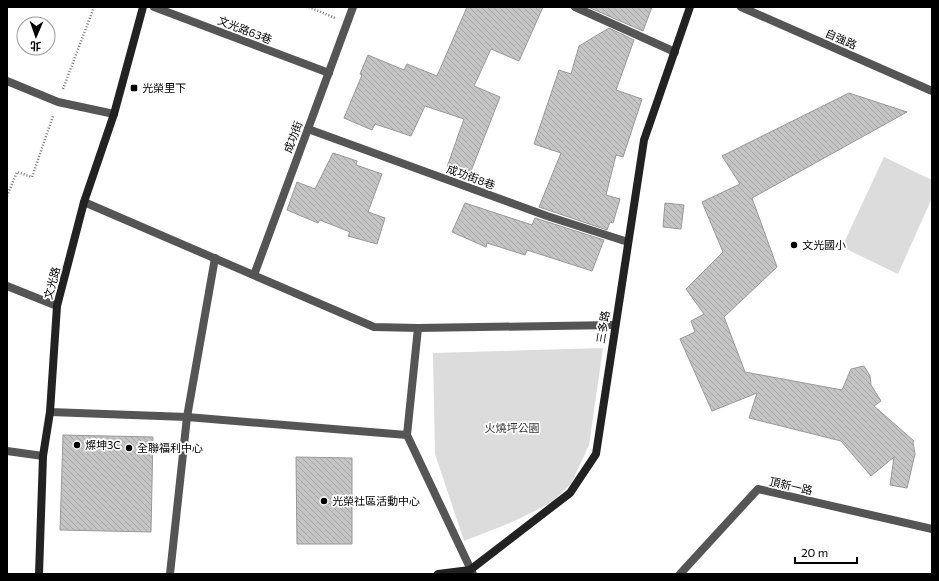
<svg xmlns="http://www.w3.org/2000/svg" width="939" height="581" font-family="Commissioner,'Noto Sans TC',sans-serif">
  <style>
    .park { fill: #dcdcdc }
    .building { fill: url(#building-back-hatch); stroke: #999 }
    .lines { fill: none; stroke-linecap: round; stroke-linejoin: round }
    .path { stroke: #777; stroke-width: 2.5; stroke-dasharray: 1 2; stroke-linecap: butt }
    .lane { stroke: #555; stroke-width: 8 }
    .street { stroke: #555; stroke-width: 8 }
    .secondary { stroke: #222; stroke-width: 8 }
    .poi-dot { fill: #000; stroke: #fff; stroke-width: 1.5 }
    .labels { text-anchor: middle; stroke-width: 3.5; stroke-linejoin: round; paint-order: stroke }
    .street-label { font-size: 11px; fill: #000; stroke: #fff }
    .poi-label { font-size: 11px; fill: #000; stroke: #fff; text-anchor: start }
    .park-label { font-size: 11px; fill: #333; stroke: #fff }
  </style>
  <defs>
    <pattern id="building-back-hatch" width="6" height="6" patternUnits="userSpaceOnUse"><rect width="6" height="6" fill="#c4c4c4"/><path d="M-1 5l2 2M0 0l6 6M5-1l2 2" fill="none" stroke="#a7a7a7"/></pattern>
  </defs>
  <rect width="100%" height="100%" fill="#fff"/>
  <g class="park">
    <path d="M884 157 932 180V198L898 274 842 247Z"/>
    <path d="M603 348 589 445 571 484 551 503 510 523 464 541 435 454 433 353Z"/>
  </g>
  <g class="building">
    <path d="M467 7H543L519 61 491 49 474 86 500 97 471 171 447 167 464 119 425 106 411 136 375 124 372 130 344 118 362 75 360 74 368 55 404 70 407 64 437 76Z"/>
    <path d="M588 7H652L643 31Z"/>
    <path d="M609 28 634 40 616 90 642 99 623 157 616 155 606 195 620 199 613 223 610 222 607 230 539 207 561 153 534 144 559 70 571 74 579 46Z"/>
    <path d="M849 93 907 112 752 198 777 267 724 317 745 372 842 390 851 369 864 366 870 376 871 385 881 401 874 406 914 441 913 442 915 454 907 488 890 485 894 457 871 476 841 441 749 418 757 393 712 411 680 339 695 332 691 321 704 314 686 289 723 252 702 202 740 184 722 156Z"/>
    <path d="M333 153 357 161 356 165 382 174 368 212 385 218 377 244 348 236 350 232 320 220 318 223 287 210 297 182 315 189Z"/>
    <path d="M465 203 532 225 535 218 604 240 592 271 527 250 525 255 487 243 486 247 452 232Z"/>
    <path d="M665 203 684 205 681 229 663 227Z"/>
    <path d="M63 435 153 437 151 532 60 530Z"/>
    <path d="M296 457 352 458V544H297Z"/>
  </g>
  <g class="lines">
    <g class="path">
      <path d="M309 7 335 18"/>
      <path d="M63 89 94 7"/>
      <path d="M7 196 17 172 32 177 53 116"/>
    </g>
    <g class="lane">
      <path d="M575 7 675 52"/>
      <path d="M308 129 547 216 628 242"/>
    </g>
    <g class="street">
      <path d="M154 7 329 73"/>
      <path d="M741 7 932 91"/>
      <path d="M7 81 58 102 114 114"/>
      <path d="M84 202 374 327 418 328 615 325"/>
      <path d="M254 275 353 7"/>
      <path d="M7 286 57 306"/>
      <path d="M418 328 407 435 473 574"/>
      <path d="M50 412 187 417 407 435"/>
      <path d="M7 451 43 456"/>
      <path d="M170 574 187 417 215 258"/>
      <path d="M680 574 758 489 932 529"/>
    </g>
    <g class="secondary">
      <path d="M39 574 43 456 50 412 57 306 84 202 114 114 143 7"/>
      <path d="M438 574 470 570 570 493 596 454 644 140 690 7"/>
    </g>
  </g>
  <g class="poi-dot">
    <rect x="130" y="84" width="8" height="8" rx="2"/>
    <circle cx="794" cy="245" r="4"/>
    <circle cx="77" cy="445" r="4"/>
    <circle cx="129" cy="448" r="4"/>
    <circle cx="324" cy="501" r="4"/>
  </g>
  <g class="labels">
    <g class="street-label">
      <text transform="translate(245 30) rotate(21)" y="4">文光路63巷</text>
      <text transform="translate(841 39) rotate(24)" y="4">自強路</text>
      <text transform="translate(293 137) rotate(-70)" y="4">成功街</text>
      <text transform="translate(471 177) rotate(20)" y="4">成功街8巷</text>
      <text transform="translate(52 283) rotate(-75)" y="4">文光路</text>
      <text transform="translate(603 327) rotate(-81)" y="4">三多路</text>
      <text transform="translate(791 486) rotate(13)" y="4">頂新一路</text>
    </g>
    <g class="poi-label">
      <text x="142" y="92">光榮里下</text>
      <text x="802" y="249">文光國小</text>
      <text x="85" y="449">燦坤3C</text>
      <text x="137" y="452">全聯福利中心</text>
      <text x="332" y="505">光榮社區活動中心</text>
    </g>
    <g class="park-label">
      <text x="512" y="432">火燒坪公園</text>
    </g>
  </g>
  <rect width="939" height="581" fill="none" stroke="#000000" stroke-width="16"/>
  <g transform="translate(36 36) rotate(182)"><circle r="19" fill="#ffffff" stroke="#999999"/>
  <path d="M0-3L7 15L0 10L-7 15Z" fill="#000000"/>
  <text y="-6" font-size="11" font-weight="bold" text-anchor="middle" fill="#000000">北</text>
  </g>
  <path d="M795 557v6h62v-6" fill="none" stroke="#000000" stroke-width="2"/>
  <text x="801" y="557" font-size="12" fill="#000000" stroke="#ffffff" stroke-width="3" paint-order="stroke">20 m</text>
</svg>
